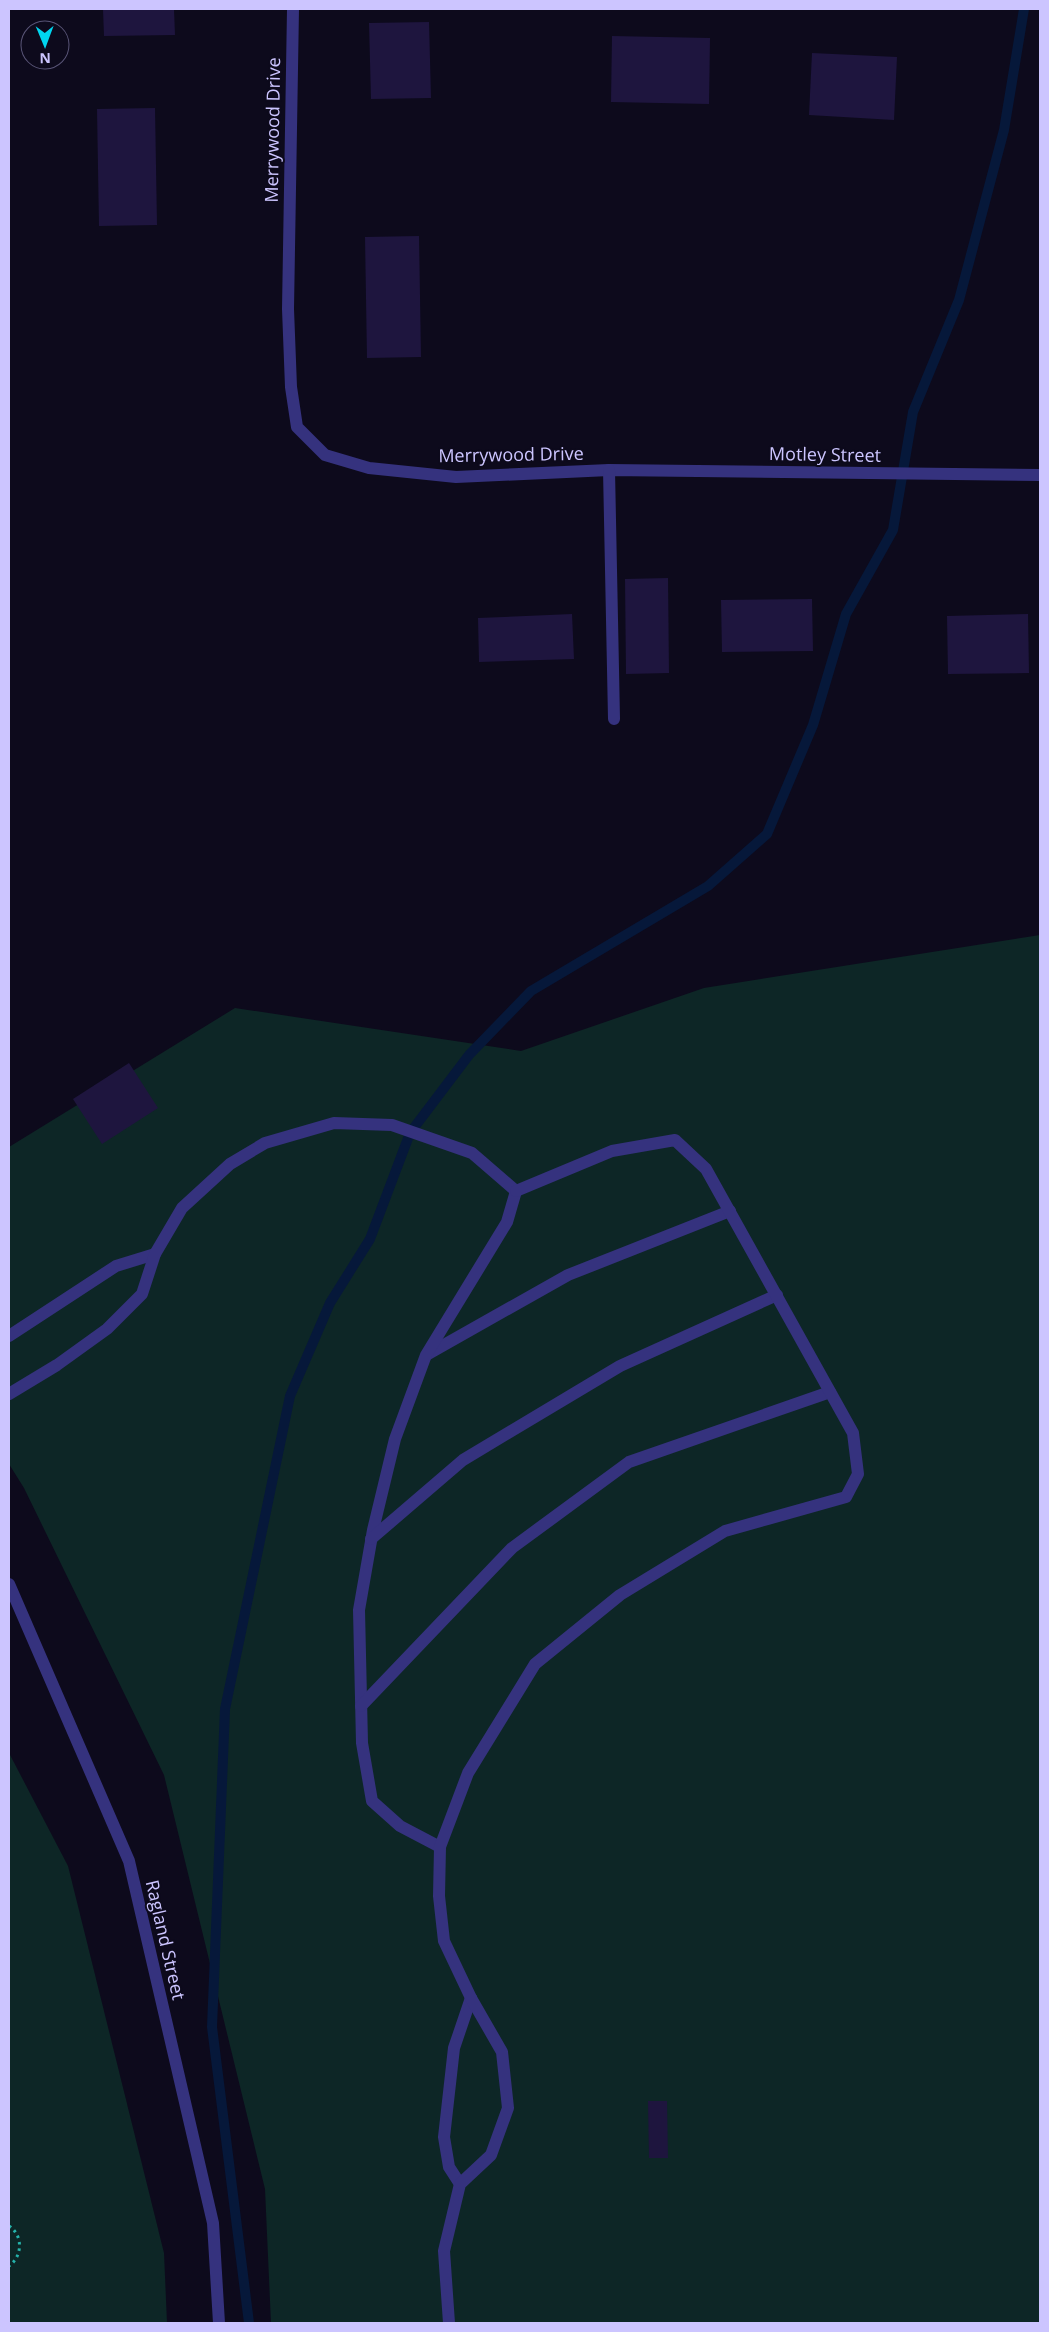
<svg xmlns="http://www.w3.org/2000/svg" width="1049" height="2332" font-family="'Open Sans',sans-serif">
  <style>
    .green { fill: #0d2626 }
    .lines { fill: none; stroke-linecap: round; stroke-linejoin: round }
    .stream { stroke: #06183a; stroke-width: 10 }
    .building { fill: #1e153e }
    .path { stroke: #25b3ab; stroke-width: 3; stroke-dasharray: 2.5 4; stroke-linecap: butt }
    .service { stroke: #35327e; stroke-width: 12 }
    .minor { stroke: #35327e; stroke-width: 12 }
    .tertiary { stroke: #35327e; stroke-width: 12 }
    .labels { text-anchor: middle; stroke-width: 4; stroke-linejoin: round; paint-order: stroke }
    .street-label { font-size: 18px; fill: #ccc5ff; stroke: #0d0a1c }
  </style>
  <rect width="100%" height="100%" fill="#0d0a1c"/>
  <g class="green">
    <path d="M1040 935V2323H271L265 2189 164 1775 24 1488 9 1464V1147L235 1008 521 1051 704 988Z"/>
    <path d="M9 1753 68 1866 164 2253 167 2323H9Z"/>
  </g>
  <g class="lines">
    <path class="stream" d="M249 2323 212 2027 225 1709 290 1396 330 1303 370 1239 410 1133 469 1055 531 991 708 886 767 834 813 725 846 614 893 530 913 412 959 300 1004 130 1024 9"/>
  </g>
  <g class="building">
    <path d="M103 9H174L175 35 104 36Z"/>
    <path d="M429 22 431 98 371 99 369 23Z"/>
    <path d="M612 36 710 38 709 104 611 102Z"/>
    <path d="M812 53 897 57 894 120 809 115Z"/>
    <path d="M155 108 157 225 99 226 97 109Z"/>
    <path d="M419 236 421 357 367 358 365 237Z"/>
    <path d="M668 578 669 673 626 674 625 579Z"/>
    <path d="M812 599 813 651 722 652 721 600Z"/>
    <path d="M572 614 574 659 479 662 478 618Z"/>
    <path d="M1028 614 1029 673 948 674 947 616Z"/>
    <path d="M129 1063 158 1108 102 1144 73 1099Z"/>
    <path d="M648 2101H667L668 2158H649Z"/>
  </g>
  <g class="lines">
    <path class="path" d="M9 2226C23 2235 23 2256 9 2266"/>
    <g class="service">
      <path d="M9 1336 116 1266 155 1254"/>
      <path d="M428 1354 568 1275 730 1211"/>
      <path d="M9 1394 57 1365 107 1329 142 1294 155 1254 182 1208 230 1164 265 1143 334 1123 392 1125 472 1153 516 1191 507 1222 426 1355 395 1439 373 1530 359 1610 362 1743 372 1801 400 1826 440 1847"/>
      <path d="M371 1539 463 1460 620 1366 777 1295"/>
      <path d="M361 1706 512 1548 629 1462 830 1392"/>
      <path d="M460 2184 449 2167 444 2137 454 2048 471 1998"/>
      <path d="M449 2323 444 2251 460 2184 491 2155 508 2108 502 2052 471 1998 444 1941 439 1896 440 1847 468 1773 535 1664 620 1595 725 1531 846 1497 858 1474 853 1433 706 1169 675 1140 612 1151 516 1191"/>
    </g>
    <g class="minor">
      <path d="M293 9 288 309 291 387 297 427 325 455 369 468 456 477 609 470 1040 475"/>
      <path d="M609 470 614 719"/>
    </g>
    <path class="tertiary" d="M9 1584 129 1861 213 2223 219 2323"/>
  </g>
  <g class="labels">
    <g class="street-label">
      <text transform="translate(273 130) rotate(-89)" y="6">Merrywood Drive</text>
      <text transform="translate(511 455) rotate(-1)" y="6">Merrywood Drive</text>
      <text transform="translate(825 455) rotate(1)" y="6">Motley Street</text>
      <text transform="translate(165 1940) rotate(77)" y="6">Ragland Street</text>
    </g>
  </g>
  <rect width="1049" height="2332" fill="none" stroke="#ccc5ff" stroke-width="20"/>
  <g transform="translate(45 45) rotate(179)"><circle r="24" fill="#0d0a1c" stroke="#595577"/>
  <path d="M0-4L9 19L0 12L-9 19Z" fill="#00d6f0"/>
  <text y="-8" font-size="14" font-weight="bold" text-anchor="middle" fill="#ccc5ff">N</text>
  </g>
</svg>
